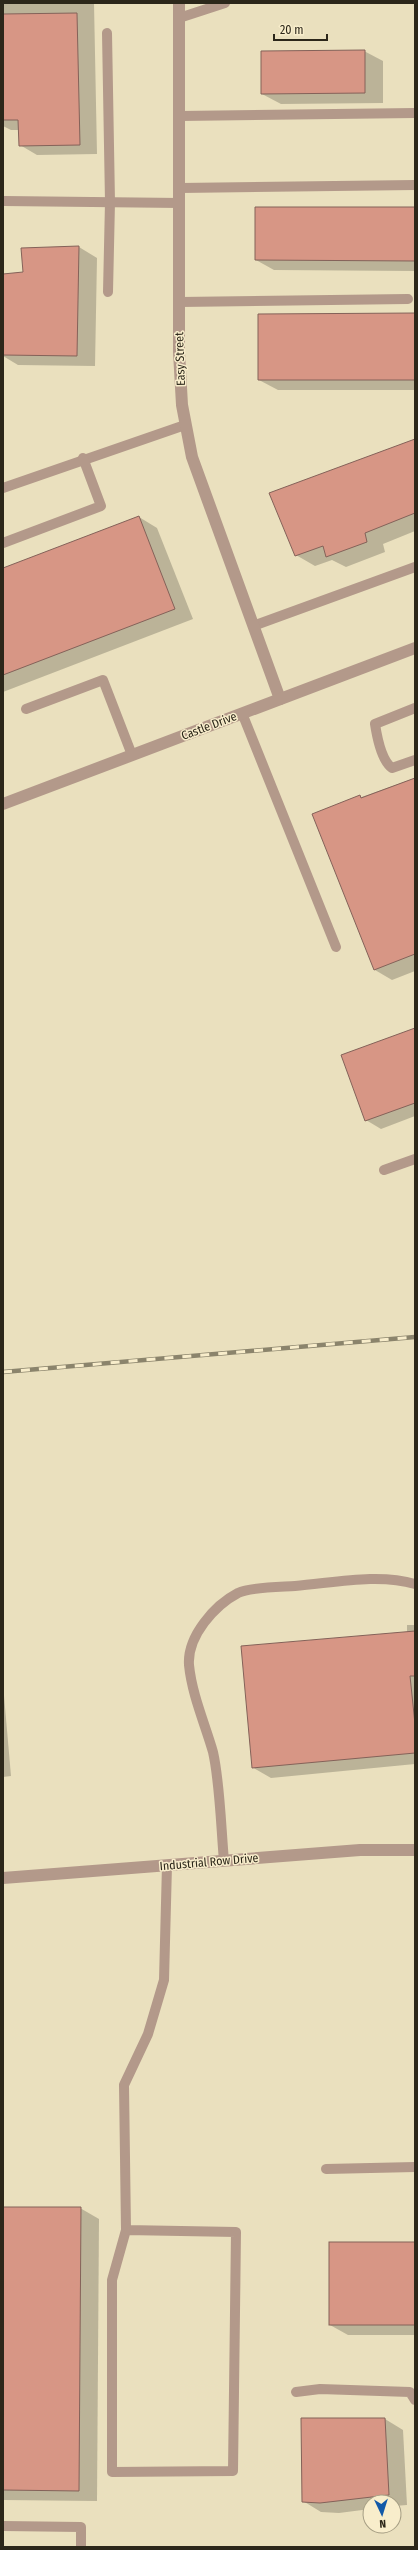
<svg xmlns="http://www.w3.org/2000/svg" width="418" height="2550" font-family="'Fira Sans Condensed',sans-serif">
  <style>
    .shadow { fill: #0003 }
    .building { fill: #d79685; stroke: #846259 }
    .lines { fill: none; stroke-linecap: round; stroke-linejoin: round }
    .lane { stroke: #b3998a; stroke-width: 10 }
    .street { stroke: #b3998a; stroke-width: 12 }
    .rail-casing { stroke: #8b846c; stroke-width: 4.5 }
    .rail { stroke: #f8edcb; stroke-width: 3; stroke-dasharray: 9; stroke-linecap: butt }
    .labels { text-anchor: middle; stroke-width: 3; stroke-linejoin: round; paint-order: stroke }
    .street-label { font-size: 12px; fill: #2c271a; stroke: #f8edcb }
  </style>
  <rect width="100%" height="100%" fill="#eae0be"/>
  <g class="shadow">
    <path d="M3 3H94L97 154 37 155 20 145V130H11L3 126Z"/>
    <path d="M364 51 383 61V103L281 104 262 94Z"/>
    <path d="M415 208V271L274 270 256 260Z"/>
    <path d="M79 247 97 258 95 366 18 365 3 356V275L24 273 22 249Z"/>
    <path d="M415 314V390H278L259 380Z"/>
    <path d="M415 440V531L383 544 385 552 346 567 332 560 315 566 296 555Z"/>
    <path d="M139 517 157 528 193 619 3 692V569Z"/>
    <path d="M415 778V971L392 980 375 970 314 814Z"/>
    <path d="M415 1029V1116L381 1129 366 1120Z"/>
    <path d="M407 1625H415V1764L271 1778 252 1767 407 1632Z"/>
    <path d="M3 1684 11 1776 3 1777Z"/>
    <path d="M3 2208H80L99 2219 97 2501 3 2500Z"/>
    <path d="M415 2243V2335H348L330 2325Z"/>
    <path d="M385 2419 403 2430 407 2505 394 2506V2502H370V2509L339 2513 321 2512 303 2501Z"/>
  </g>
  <g class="building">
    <path d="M77 13 80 145 19 146 18 120H3V14Z"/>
    <path d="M365 50V93L261 94V51Z"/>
    <path d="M255 207H415V261L255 260Z"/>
    <path d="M79 246 77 356 3 355V274L23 272 21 248Z"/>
    <path d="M415 313V380H258V314Z"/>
    <path d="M415 439V513L365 533 367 542 326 557 323 546 295 556 269 493Z"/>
    <path d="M139 516 175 609 3 675V568Z"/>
    <path d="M415 778V954L374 970 312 814 360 795 361 798Z"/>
    <path d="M415 1028V1103L365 1121 341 1055Z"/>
    <path d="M415 1631V1676H410L415 1724V1753L252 1768 241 1646Z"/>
    <path d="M3 2207H81L79 2491 3 2490Z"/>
    <rect x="329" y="2242" width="86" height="83"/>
    <path d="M301 2418H385L389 2495 320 2503 302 2502Z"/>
  </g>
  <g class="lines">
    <g class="lane">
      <path d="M179 18 225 3"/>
      <path d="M107 33 110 202 108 292"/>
      <path d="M180 116 415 113"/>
      <path d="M180 188 415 185"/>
      <path d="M4 201 180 203"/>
      <path d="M180 302 408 299"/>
      <path d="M3 488 185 425"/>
      <path d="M3 543 101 506 83 458"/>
      <path d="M253 626 415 567"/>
      <path d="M415 708 375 724C377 737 381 760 392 768L415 760"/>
      <path d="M26 709 103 680 132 755"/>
      <path d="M242 713 336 947"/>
      <path d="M384 1170 415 1159"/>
      <path d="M224 1861C221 1828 220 1783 213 1752 205 1724 192 1695 189 1665 187 1636 215 1605 238 1593 251 1587 280 1587 295 1586 333 1583 378 1573 415 1584"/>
      <path d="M326 2169 415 2167"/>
      <path d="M126 2230 236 2232 233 2471 112 2472V2280L126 2230 124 2085 148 2034 164 1980 167 1865"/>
      <path d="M296 2392 320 2389 410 2392 415 2400"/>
      <path d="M3 2526 81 2527V2547"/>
    </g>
    <g class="street">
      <path d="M179 3V352L182 405 192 457 280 699"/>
      <path d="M3 804 415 648"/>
      <path d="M3 1878 360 1850H415"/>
    </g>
    <defs>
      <path id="rail" d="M3 1372 415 1337"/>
    </defs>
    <use href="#rail" class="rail-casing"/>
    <use href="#rail" class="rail"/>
  </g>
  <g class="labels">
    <g class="street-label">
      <text transform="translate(180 359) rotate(-92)" y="4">Easy Street</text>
      <text transform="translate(209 726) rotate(-21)" y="4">Castle Drive</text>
      <text transform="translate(209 1862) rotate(-5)" y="4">Industrial Row Drive</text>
    </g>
  </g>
  <rect width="418" height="2550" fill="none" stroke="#2c271a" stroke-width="8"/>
  <g transform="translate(382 2514) rotate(176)"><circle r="19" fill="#f8edcb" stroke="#a69e84"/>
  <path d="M0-3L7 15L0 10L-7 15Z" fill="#1259a8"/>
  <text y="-6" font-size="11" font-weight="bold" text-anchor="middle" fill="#2c271a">N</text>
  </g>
  <path d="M274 34v6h53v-6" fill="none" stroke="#2c271a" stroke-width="2"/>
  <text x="280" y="34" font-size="12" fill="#2c271a" stroke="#f8edcb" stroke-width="3" paint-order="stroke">20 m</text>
</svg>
